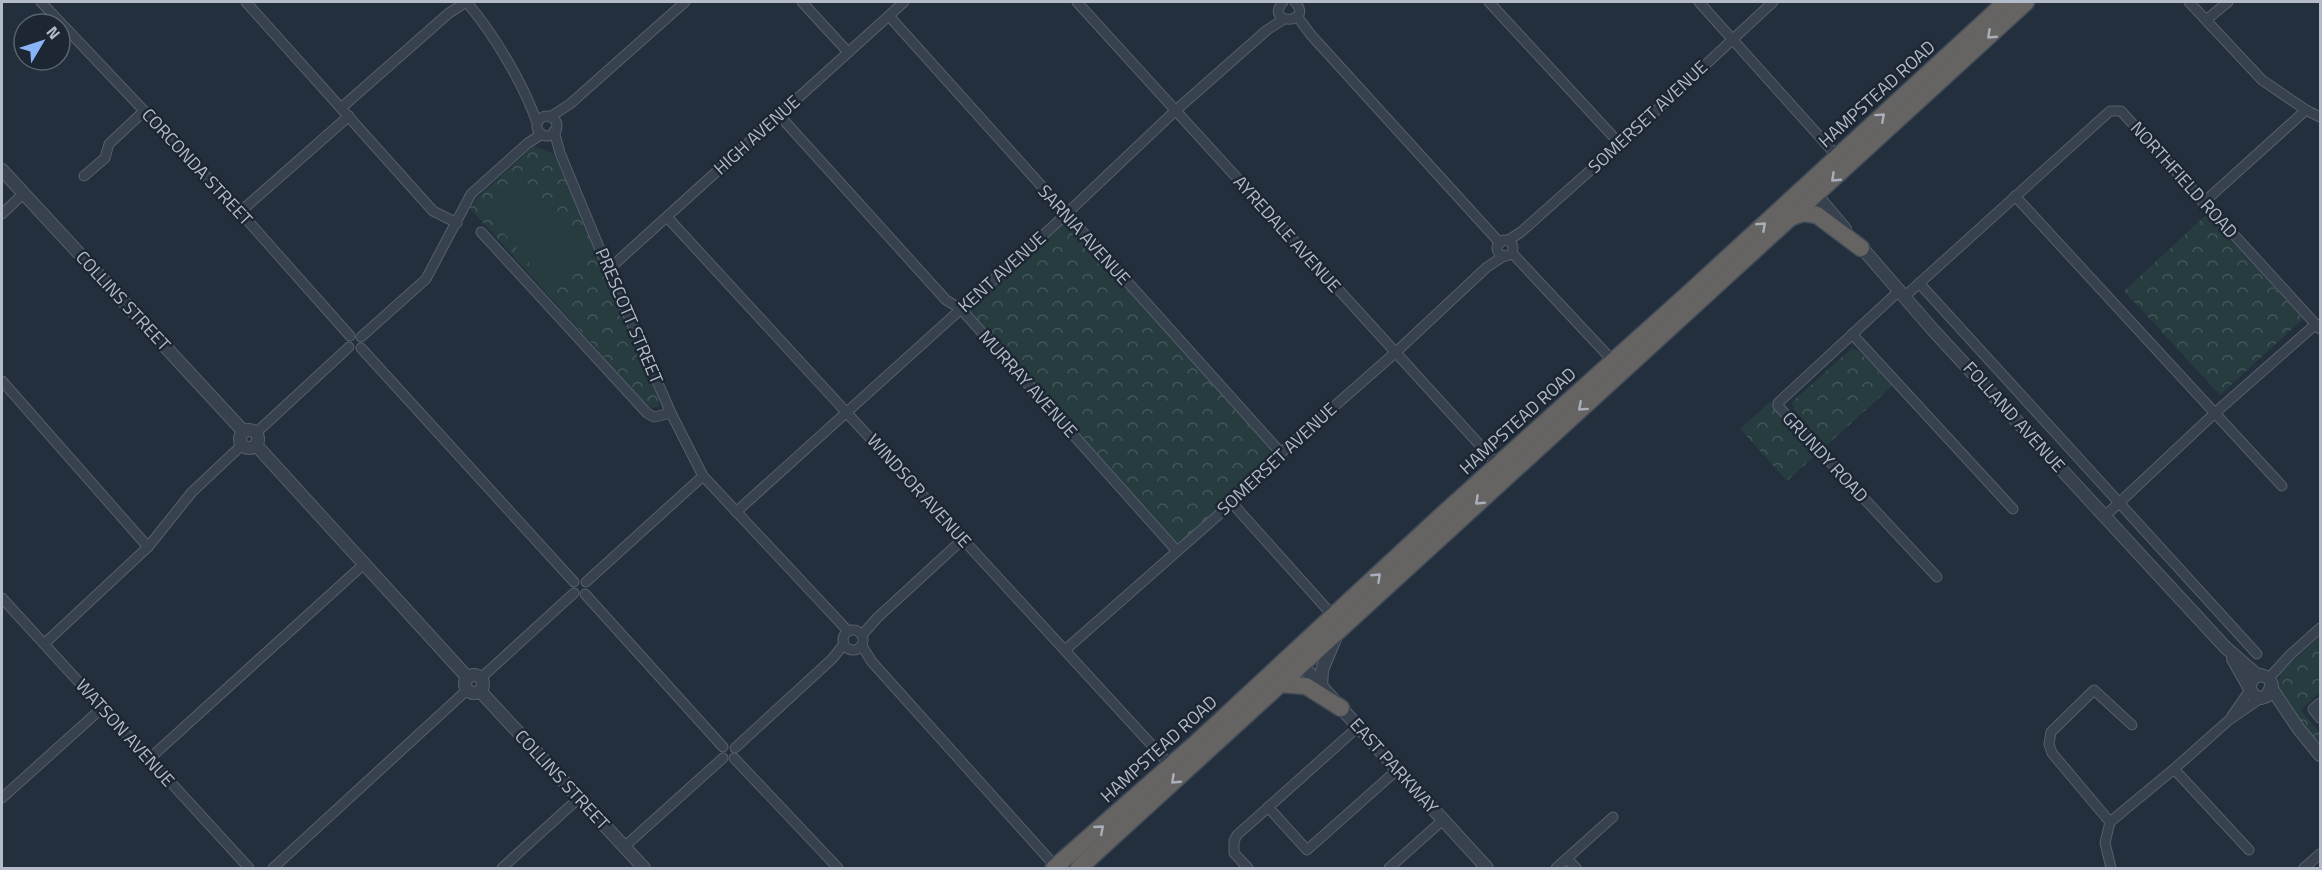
<svg xmlns="http://www.w3.org/2000/svg" width="2322" height="870" font-family="'Titillium Web',sans-serif">
  <style>
    .forest { fill: url(#forest-crowns) }
    .garden { fill: #263c3f }
    .lines { fill: none; stroke-linecap: round; stroke-linejoin: round }
    .minor-casing { stroke: #565f6c; stroke-width: 11 }
    .tertiary-casing { stroke: #565f6c; stroke-width: 14 }
    .trunk-casing { stroke: #434c59; stroke-width: 19 }
    .minor { stroke: #38414e; stroke-width: 9 }
    .tertiary { stroke: #38414e; stroke-width: 12 }
    .trunk { stroke: #656462; stroke-width: 16 }
    .oneway { stroke: #a8afba }
    .labels { text-anchor: middle; stroke-width: 5; stroke-linejoin: round; paint-order: stroke }
    .street-label { font-size: 18px; fill: #b4bcc9; stroke: #1d2633 }
  </style>
  <defs>
    <pattern id="forest-crowns" width="20" height="18" patternUnits="userSpaceOnUse" patternTransform="scale(1.5)"><rect width="20" height="18" fill="#263c3f"/><path d="M2 6a3 3 0 1 1 6 0M12 15a3 3 0 1 1 6 0" fill="none" stroke="#435659"/></pattern>
  </defs>
  <rect width="100%" height="100%" fill="#242f3e"/>
  <g class="forest">
    <path d="M534 146 554 154 659 400 658 407 652 408 646 404 470 208 477 198Z"/>
    <path d="M1066 214 1281 453 1177 551 961 309Z"/>
    <path d="M2207 214 2303 319 2220 395 2124 291Z"/>
    <path d="M1852 348 1859 351 1892 386 1826 446 1794 410 1792 402Z"/>
    <path d="M1771 401 1818 453 1787 481 1740 429Z"/>
    <path d="M2320 636V692L2301 710 2320 733V737L2317 741 2275 693 2280 673Z"/>
  </g>
  <path class="garden" d="M520 175 585 250 547 283 482 208Z"/>
  <g class="lines">
    <defs>
      <g id="minor">
        <path d="M41 2 240 212 350 336"/>
        <path d="M246 2 433 211 457 223"/>
        <path d="M802 2 848 52"/>
        <path d="M1077 2 1498 465"/>
        <path d="M1283 2C1263 25 1315 25 1295 2"/>
        <path d="M1489 2 1620 144"/>
        <path d="M1699 2 1837 156"/>
        <path d="M2189 2 2262 80 2306 110 2320 117"/>
        <path d="M469 5C495 36 524 85 537 123"/>
        <path d="M889 16 1281 453"/>
        <path d="M1297 16 1311 35 1500 243"/>
        <path d="M2206 20 2228 2"/>
        <path d="M341 108 449 13 463 4"/>
        <path d="M779 115 946 300 961 309 1177 551"/>
        <circle cx="547" cy="126" r="10"/>
        <path d="M550 117 570 104 685 2"/>
        <path d="M554 131 560 153 611 276 671 413 703 476 848 631"/>
        <path d="M84 176 105 158 109 144 144 111"/>
        <path d="M2015 196 2282 486"/>
        <path d="M2203 203 2306 110"/>
        <path d="M240 212 349 116"/>
        <path d="M2 214 23 194"/>
        <path d="M667 217 1171 766"/>
        <path d="M481 232 647 413 654 417 671 413"/>
        <circle cx="1505" cy="248" r="8"/>
        <path d="M1507 241 1521 232 1620 144 1773 2"/>
        <path d="M1512 253 1613 361"/>
        <path d="M609 269 904 2"/>
        <path d="M1919 283 2257 654"/>
        <path d="M1899 291 1778 403V406L1937 577"/>
        <path d="M1904 297 2110 111H2121L2320 329"/>
        <path d="M1852 334 2013 509"/>
        <path d="M361 337 426 279 471 194 528 143 542 134"/>
        <path d="M361 348 574 582"/>
        <path d="M2 381 148 547"/>
        <path d="M256 433 349 347"/>
        <path d="M1232 503 1334 617"/>
        <path d="M736 512 1062 218 1175 111 1267 30 1284 19"/>
        <path d="M2105 516 2216 412 2316 324"/>
        <path d="M586 582 703 476"/>
        <path d="M585 594 723 747"/>
        <path d="M2 598 249 868"/>
        <circle cx="853" cy="640" r="10"/>
        <path d="M862 635 877 618 963 539"/>
        <path d="M44 644 148 547 192 492 242 445"/>
        <path d="M862 646 872 662 1056 867"/>
        <path d="M1065 650 1232 503 1281 453 1395 353 1487 267 1504 256"/>
        <path d="M481 678 574 593"/>
        <path d="M2269 678 2290 655 2320 628"/>
        <path d="M2320 703 2313 709 2320 718"/>
        <path d="M2232 716 2250 690"/>
        <path d="M735 748 832 659 844 644"/>
        <path d="M734 758 838 868"/>
        <path d="M149 759 364 564"/>
        <path d="M2174 769 2249 850"/>
        <path d="M2 798 102 708"/>
        <path d="M1268 807 1307 850 1397 770"/>
        <path d="M2110 822 2052 753 2049 744 2051 732 2094 690 2132 725"/>
        <path d="M624 847 723 758"/>
        <path d="M1567 859 1576 868"/>
        <path d="M273 868 467 690"/>
        <path d="M502 868 579 798"/>
        <path d="M1248 868 1234 853V841L1237 835 1358 727"/>
        <path d="M1389 868 1443 820"/>
        <path d="M1556 868 1613 817"/>
        <path d="M2111 868 2105 843 2110 822 2174 769 2229 720 2261 698"/>
        <path d="M2304 868 2320 854"/>
      </g>
      <g id="tertiary">
        <path d="M2 170 244 432"/>
        <path d="M1812 190 1845 229"/>
        <path d="M1857 242 1933 330 2225 647 2257 675"/>
        <circle cx="249" cy="439" r="9"/>
        <path d="M256 445 468 678"/>
        <path d="M2233 659 2254 696 2261 698 2267 696 2272 685 2269 678 2261 675 2254 677 2249 686"/>
        <path d="M1294 664H1301L1487 868"/>
        <circle cx="474" cy="684" r="9"/>
        <path d="M1321 687 1322 670 1337 634"/>
        <path d="M2272 689 2298 728 2320 755"/>
        <path d="M480 691 644 868"/>
      </g>
      <g id="trunk">
        <path d="M1792 217 1803 213 1817 215 1861 248"/>
        <path d="M1280 684 1306 686 1341 708"/>
        <path d="M1054 868 1194 745 1442 515 1688 294 2006 2"/>
        <path d="M1079 868 2026 2"/>
      </g>
    </defs>
    <use href="#minor" class="minor-casing"/>
    <use href="#tertiary" class="tertiary-casing"/>
    <use href="#trunk" class="trunk-casing"/>
    <use href="#minor" class="minor"/>
    <use href="#tertiary" class="tertiary"/>
    <use href="#trunk" class="trunk"/>
  </g>
  <defs><path id="oneway-chevron" d="M-2-3.5L2.5 0L-2 3.5" fill="none" stroke-width="1.6" stroke-linecap="round" stroke-linejoin="round" transform="scale(1.5)"/></defs>
  <g class="oneway">
    <use href="#oneway-chevron" transform="translate(1991 35) rotate(137)"/>
    <use href="#oneway-chevron" transform="translate(1881 117) rotate(-42)"/>
    <use href="#oneway-chevron" transform="translate(1835 178) rotate(137)"/>
    <use href="#oneway-chevron" transform="translate(1762 226) rotate(-43)"/>
    <use href="#oneway-chevron" transform="translate(1582 407) rotate(138)"/>
    <use href="#oneway-chevron" transform="translate(1479 501) rotate(137)"/>
    <use href="#oneway-chevron" transform="translate(1377 577) rotate(-43)"/>
    <use href="#oneway-chevron" transform="translate(1175 780) rotate(137)"/>
    <use href="#oneway-chevron" transform="translate(1100 829) rotate(-41)"/>
  </g>
  <g class="labels">
    <g class="street-label">
      <text transform="translate(1877 94) rotate(-42)" y="6">HAMPSTEAD ROAD</text>
      <text transform="translate(1648 117) rotate(-43)" y="6">SOMERSET AVENUE</text>
      <text transform="translate(757 135) rotate(-42)" y="6">HIGH AVENUE</text>
      <text transform="translate(197 167) rotate(47)" y="6">CORCONDA STREET</text>
      <text transform="translate(2184 180) rotate(48)" y="6">NORTHFIELD ROAD</text>
      <text transform="translate(1287 234) rotate(48)" y="6">AYREDALE AVENUE</text>
      <text transform="translate(1084 235) rotate(48)" y="6">SARNIA AVENUE</text>
      <text transform="translate(1002 272) rotate(-42)" y="6">KENT AVENUE</text>
      <text transform="translate(123 301) rotate(47)" y="6">COLLINS STREET</text>
      <text transform="translate(629 316) rotate(67)" y="6">PRESCOTT STREET</text>
      <text transform="translate(1028 384) rotate(48)" y="6">MURRAY AVENUE</text>
      <text transform="translate(2014 417) rotate(48)" y="6">FOLLAND AVENUE</text>
      <text transform="translate(1518 421) rotate(-42)" y="6">HAMPSTEAD ROAD</text>
      <text transform="translate(1825 457) rotate(47)" y="6">GRUNDY ROAD</text>
      <text transform="translate(1277 459) rotate(-43)" y="6">SOMERSET AVENUE</text>
      <text transform="translate(919 491) rotate(48)" y="6">WINDSOR AVENUE</text>
      <text transform="translate(125 733) rotate(48)" y="6">WATSON AVENUE</text>
      <text transform="translate(1159 749) rotate(-42)" y="6">HAMPSTEAD ROAD</text>
      <text transform="translate(1394 766) rotate(48)" y="6">EAST PARKWAY</text>
      <text transform="translate(562 780) rotate(47)" y="6">COLLINS STREET</text>
    </g>
  </g>
  <rect width="2322" height="870" fill="none" stroke="#b4bcc9" stroke-width="6"/>
  <g transform="translate(42 42) rotate(51)"><circle r="28" fill="#1d2633" stroke="#59626f" stroke-width="1.5"/>
  <path d="M0-4.5L10 22L0 15L-10 22Z" fill="#8ab4f8"/>
  <text y="-9" font-size="16" font-weight="bold" text-anchor="middle" fill="#b4bcc9">N</text>
  </g>
</svg>
